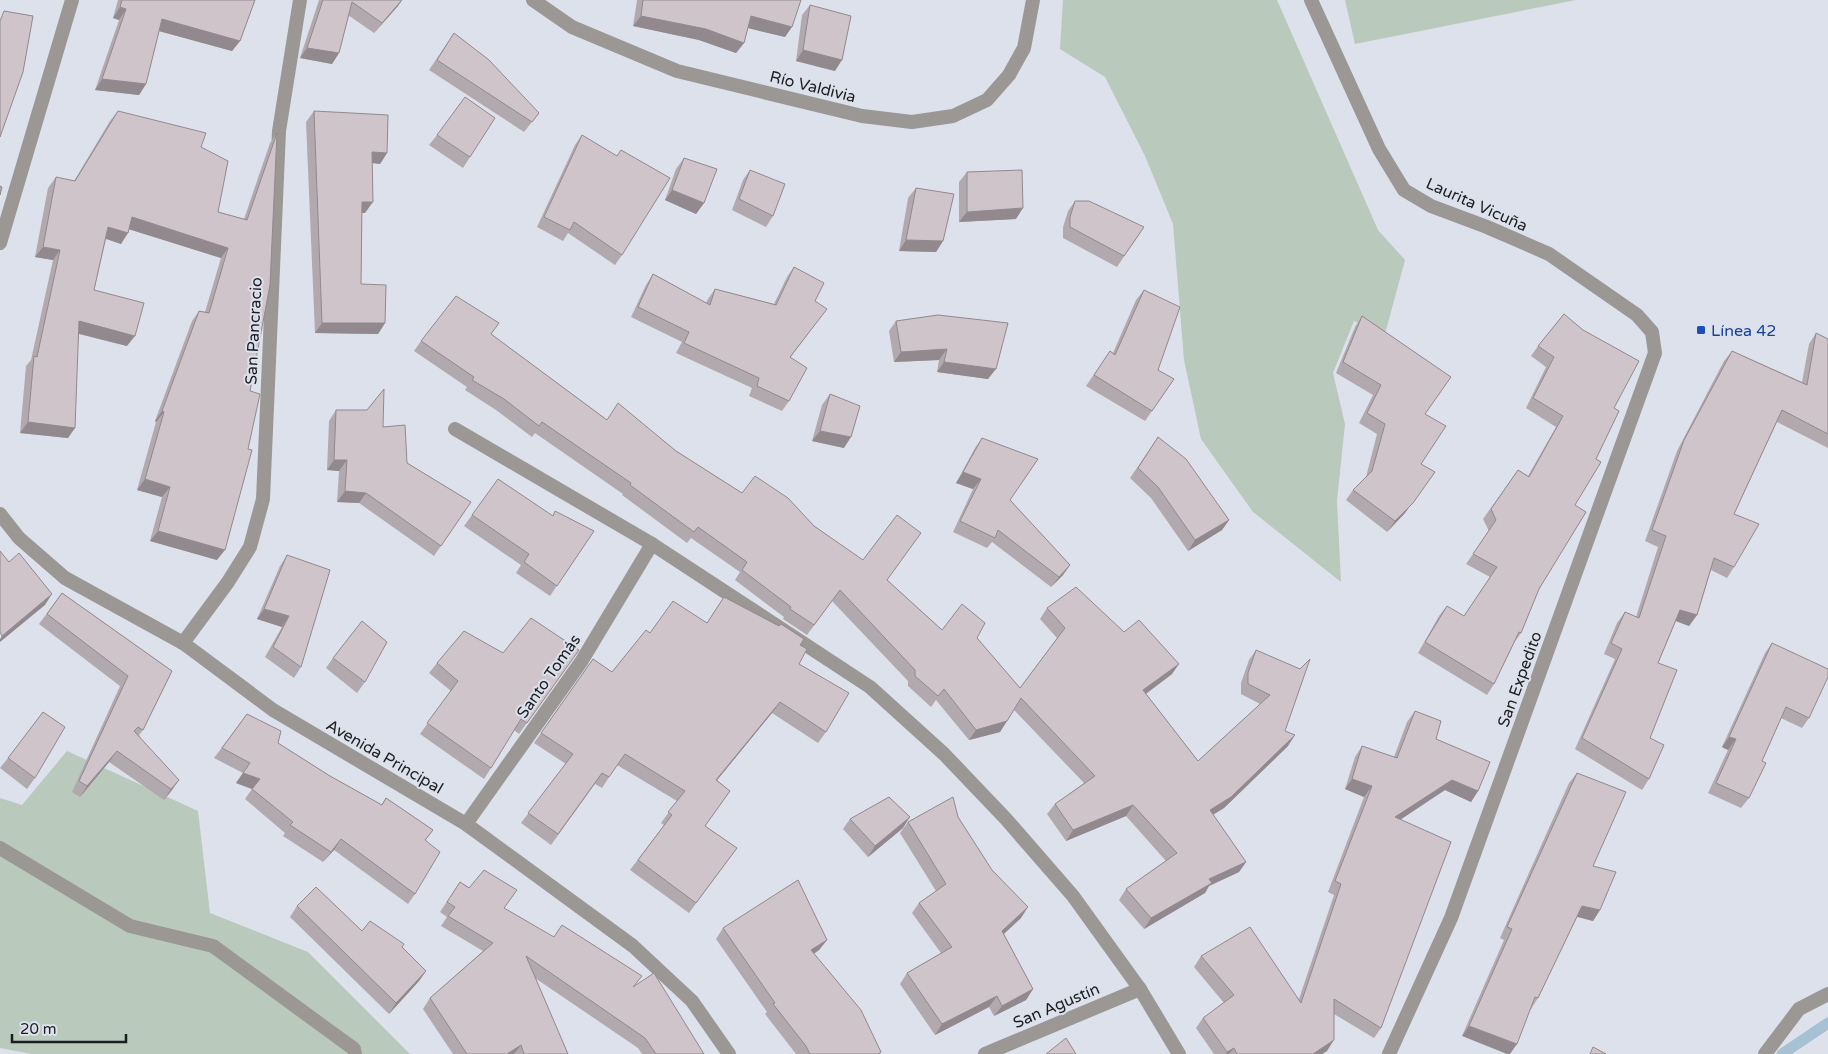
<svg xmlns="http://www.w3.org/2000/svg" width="1828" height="1054" viewBox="0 0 1828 1054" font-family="'Varela Round',sans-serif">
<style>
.green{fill:#b9c9bc}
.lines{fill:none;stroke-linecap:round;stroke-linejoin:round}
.stream{stroke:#a6c1d4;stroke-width:11}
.service{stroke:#9b9794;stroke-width:14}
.minor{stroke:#9b9794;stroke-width:14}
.tertiary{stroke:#9b9794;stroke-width:14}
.wall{fill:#b2a9ae}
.shaded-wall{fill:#91898d}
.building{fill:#cfc4ca;stroke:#91898d}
.transit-dot{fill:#1a4fb4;stroke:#dde1eb;stroke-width:2}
.labels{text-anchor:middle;stroke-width:4;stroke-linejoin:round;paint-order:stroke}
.street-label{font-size:16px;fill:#1b1d21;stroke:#dde1eb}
.transit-label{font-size:16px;fill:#164399;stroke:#dde1eb;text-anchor:start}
</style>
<rect width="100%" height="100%" fill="#dde1eb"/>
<g class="green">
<path d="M 1063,0 L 1277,0 L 1378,230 L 1405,260 L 1385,334 L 1354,321 L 1333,373 L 1345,424 L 1337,501 L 1341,582 L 1253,512 L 1201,439 L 1184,360 L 1173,224 L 1145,156 L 1105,77 L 1060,49 Z"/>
<path d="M 1345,0 L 1576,0 L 1355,44 Z"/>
<path d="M 67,751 L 198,811 L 210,913 L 308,952 L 410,1054 L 32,1054 L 0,1048 L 0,798 L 22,805 Z"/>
</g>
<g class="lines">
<path class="stream" d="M 1782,1054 L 1828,1023"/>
<path class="service" d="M 0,848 L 130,926 L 213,946 L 354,1049 L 355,1054"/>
<g class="minor">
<path d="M 533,0 L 572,27 L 677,71 L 862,116 L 912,122 L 953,116 L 987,100 L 1009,75 L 1024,48 L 1033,0"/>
<path d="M 1311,0 L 1379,149 L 1404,190 L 1431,206 L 1487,227 L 1549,254 L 1637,315 L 1652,332 L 1655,353 L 1451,918 L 1389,1054"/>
<path d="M 455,429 L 652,544 L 870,687 L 944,754 L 1006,819 L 1073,896 L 1140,989 L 1179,1054"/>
<path d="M 183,643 L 228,582 L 250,547 L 263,499 L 279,131 L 300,0"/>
<path d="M 466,824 L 581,662 L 652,544"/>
<path d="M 985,1054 L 1140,989"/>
<path d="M 1765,1054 L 1799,1009 L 1828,994"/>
</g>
<g class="tertiary">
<path d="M 0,243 L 72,0"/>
<path d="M 0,514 L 19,538 L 65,578 L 183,643 L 273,710 L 466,824 L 633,946 L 692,1001 L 729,1054"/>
</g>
</g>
<g class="wall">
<path d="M 118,0 L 255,0 L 240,41 L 232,51 L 159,31 L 146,84 L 139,95 L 95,90 L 119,20 L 113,18 Z"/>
<path d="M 319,0 L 402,0 L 398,6 L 374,33 L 348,15 L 339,53 L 332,64 L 300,58 Z"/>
<path d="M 637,0 L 801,0 L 785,37 L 748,28 L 744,43 L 736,53 L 699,40 L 633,26 Z"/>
<path d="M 810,5 L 835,71 L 796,61 L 802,15 Z"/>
<path d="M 454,33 L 539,113 L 524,132 L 429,70 Z"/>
<path d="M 118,111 L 201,147 L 218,212 L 244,219 L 270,143 L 277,133 L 217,560 L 150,541 L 162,497 L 137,490 L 156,422 L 155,421 L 192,321 L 199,311 L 205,312 L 221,258 L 129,229 L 121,244 L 106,239 L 94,290 L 127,346 L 79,334 L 68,438 L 20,433 L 26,366 L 31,360 L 53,260 L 35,257 L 48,188 L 56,177 L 74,181 L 110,121 Z"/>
<path d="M 314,111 L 387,153 L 380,164 L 372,163 L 365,213 L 362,213 L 361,284 L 385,323 L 378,334 L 315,333 L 306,122 Z"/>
<path d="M 437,135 L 470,157 L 463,168 L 429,145 Z"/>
<path d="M 582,135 L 622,255 L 615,265 L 568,233 L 563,241 L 537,227 L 575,145 Z"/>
<path d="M 684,158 L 704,203 L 696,214 L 665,200 L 676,169 Z"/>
<path d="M 750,170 L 773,216 L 766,227 L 732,210 L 743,180 Z"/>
<path d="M 967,172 L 1016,219 L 959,222 L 959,182 Z"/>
<path d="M 916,188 L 943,241 L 936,252 L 899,251 L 908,198 Z"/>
<path d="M 1075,201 L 1144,227 L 1117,267 L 1063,238 L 1063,227 L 1068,211 Z"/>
<path d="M 794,267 L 815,301 L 819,319 L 790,358 L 789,401 L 782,411 L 749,396 L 752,388 L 676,353 L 682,342 L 631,317 L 646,285 L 653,274 L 706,303 L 708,299 L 715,289 L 774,304 L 787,277 Z"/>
<path d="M 1144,290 L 1158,370 L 1174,379 L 1145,421 L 1086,386 L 1110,351 L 1113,353 L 1136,300 Z"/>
<path d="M 1564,314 L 1614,408 L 1575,505 L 1539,589 L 1521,633 L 1514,643 L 1494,684 L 1487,695 L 1418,653 L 1439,616 L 1447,606 L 1464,616 L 1490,577 L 1466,564 L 1489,531 L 1483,519 L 1518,470 L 1528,476 L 1556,427 L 1526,408 L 1546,367 L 1531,356 L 1538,346 Z"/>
<path d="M 1362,316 L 1425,414 L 1421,464 L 1405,513 L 1387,532 L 1346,500 L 1353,490 L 1366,477 L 1377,434 L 1359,423 L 1373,395 L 1336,373 L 1355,327 Z"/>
<path d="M 896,321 L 1008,323 L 988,379 L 937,372 L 939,360 L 894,362 L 889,331 Z"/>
<path d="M 1816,333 L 1828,339 L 1828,448 L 1777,422 L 1734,514 L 1734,567 L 1727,578 L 1711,570 L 1697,615 L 1689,626 L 1676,621 L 1658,663 L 1650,738 L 1649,779 L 1642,790 L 1575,749 L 1615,659 L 1604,654 L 1617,623 L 1625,612 L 1636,617 L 1658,547 L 1645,541 L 1677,451 L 1724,361 L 1732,351 L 1802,382 L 1809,344 Z"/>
<path d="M 491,334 L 607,420 L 676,451 L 742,493 L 814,526 L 887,580 L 942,630 L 977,638 L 1020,688 L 1057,638 L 1040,619 L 1047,608 L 1124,632 L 1172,674 L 1146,694 L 1198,761 L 1260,704 L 1241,694 L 1241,683 L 1249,660 L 1256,650 L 1285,731 L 1288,746 L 1224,808 L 1213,815 L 1246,862 L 1239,872 L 1209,886 L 1205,893 L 1144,929 L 1119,900 L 1126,889 L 1166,861 L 1126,816 L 1066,841 L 1047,814 L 1055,804 L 1084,783 L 1014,710 L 1000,732 L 969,740 L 936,700 L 931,707 L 908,686 L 908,681 L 832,601 L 807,635 L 783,619 L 784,617 L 735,580 L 740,572 L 691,538 L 687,543 L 622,495 L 623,494 L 535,433 L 532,437 L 496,410 L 465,390 L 467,387 L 414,351 L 421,341 Z"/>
<path d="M 830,394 L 844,448 L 812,441 L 822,405 Z"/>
<path d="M 336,410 L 383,427 L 407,463 L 471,502 L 434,556 L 359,503 L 337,502 L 339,471 L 327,470 L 329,421 Z"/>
<path d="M 1158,437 L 1229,520 L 1222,530 L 1188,551 L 1151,498 L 1130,478 Z"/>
<path d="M 982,438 L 1010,500 L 1070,565 L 1063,575 L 1051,587 L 992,542 L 987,548 L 953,532 L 973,489 L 956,483 L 975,448 Z"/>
<path d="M 472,515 L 553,515 L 594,531 L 550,596 L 516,573 L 521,565 L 464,526 Z"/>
<path d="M 287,555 L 301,667 L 294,678 L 265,657 L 282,627 L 257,619 L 280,566 Z"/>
<path d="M 62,593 L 172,671 L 143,730 L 139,735 L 172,790 L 164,800 L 109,762 L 80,797 L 72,792 L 120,686 L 39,624 Z"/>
<path d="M 724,597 L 800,645 L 799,664 L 826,732 L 818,743 L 772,713 L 717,780 L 730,791 L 705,826 L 737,848 L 689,913 L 630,870 L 664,825 L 661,823 L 677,801 L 617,765 L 602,788 L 595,784 L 551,845 L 521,823 L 566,764 L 534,743 L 593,659 L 612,672 L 650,633 L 707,623 Z"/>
<path d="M 1772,643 L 1809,718 L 1802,728 L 1781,718 L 1762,761 L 1749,798 L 1741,808 L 1708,793 L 1728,750 L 1722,747 L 1765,653 Z"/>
<path d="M 579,650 L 519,734 L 514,730 L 491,768 L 484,779 L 420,734 L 451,691 L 429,673 L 437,663 L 503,653 Z"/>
<path d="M 333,658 L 365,682 L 357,693 L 326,668 Z"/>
<path d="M 1415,711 L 1436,739 L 1478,791 L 1471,802 L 1445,790 L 1400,819 L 1381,1028 L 1374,1038 L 1334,1014 L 1327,1051 L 1322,1054 L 1214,1054 L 1196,1028 L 1203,1018 L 1224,1003 L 1194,967 L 1201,956 L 1299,999 L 1334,895 L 1328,892 L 1364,797 L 1345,789 L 1355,757 L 1362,746 L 1394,757 L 1407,722 Z"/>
<path d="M 247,714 L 278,743 L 330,776 L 381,805 L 386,798 L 433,830 L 425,841 L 415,894 L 408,904 L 334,850 L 323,862 L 283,836 L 285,833 L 245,799 L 252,789 L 236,783 L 243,773 L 214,758 Z"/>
<path d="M 8,758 L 35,778 L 27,789 L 0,768 Z"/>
<path d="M 1577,773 L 1600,910 L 1593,921 L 1577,917 L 1538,998 L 1531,1009 L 1462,1036 L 1504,940 L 1500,938 L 1569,783 Z"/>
<path d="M 958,817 L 1021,918 L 1004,934 L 1033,989 L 1026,1000 L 994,1016 L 989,1007 L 935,1035 L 900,984 L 907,973 L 941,953 L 912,913 L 919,903 L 936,891 L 900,833 L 908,822 Z"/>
<path d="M 850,819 L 903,828 L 868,857 L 843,829 Z"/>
<path d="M 460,882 L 504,908 L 634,987 L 704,1054 L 642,1054 L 638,1048 L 535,978 L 568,1054 L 453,1054 L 423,1009 L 430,998 L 483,951 L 441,926 L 447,917 L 440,912 Z"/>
<path d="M 297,906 L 362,931 L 402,947 L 426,971 L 419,981 L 389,1014 L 290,917 Z"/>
<path d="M 723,928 L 827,940 L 819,950 L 814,954 L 881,1052 L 880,1054 L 796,1054 L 765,1014 L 767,1012 L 716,939 Z"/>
</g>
<g class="shaded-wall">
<path d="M 402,0 L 398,6 L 374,33 L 382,23 Z"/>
<path d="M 120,7 L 126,9 L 119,20 L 113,18 Z"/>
<path d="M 641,16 L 706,29 L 744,43 L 736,53 L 699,40 L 633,26 Z"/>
<path d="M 751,16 L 792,27 L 785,37 L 744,27 Z"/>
<path d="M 162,19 L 240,41 L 232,51 L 155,30 Z"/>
<path d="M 307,48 L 339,53 L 332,64 L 300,58 Z"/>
<path d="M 803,50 L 842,60 L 835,71 L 796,61 Z"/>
<path d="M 102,79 L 146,84 L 139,95 L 95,90 Z"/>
<path d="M 372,152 L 387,153 L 380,164 L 365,162 Z"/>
<path d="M 672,190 L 704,203 L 696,214 L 665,200 Z"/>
<path d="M 362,202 L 373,202 L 365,213 L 355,213 Z"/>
<path d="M 1023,208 L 1016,219 L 959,222 L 967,212 Z"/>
<path d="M 132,217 L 228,248 L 221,258 L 125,228 Z"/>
<path d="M 108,227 L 128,233 L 121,244 L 101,237 Z"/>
<path d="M 906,240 L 943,241 L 936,252 L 899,251 Z"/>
<path d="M 43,247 L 60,250 L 53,260 L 35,257 Z"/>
<path d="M 79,321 L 135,336 L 127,346 L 72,332 Z"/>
<path d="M 322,323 L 385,323 L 378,334 L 315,333 Z"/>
<path d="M 947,349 L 939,360 L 894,362 L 901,352 Z"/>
<path d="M 944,362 L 996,369 L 988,379 L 937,372 Z"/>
<path d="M 162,411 L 164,412 L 156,422 L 155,421 Z"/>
<path d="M 28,422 L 75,428 L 68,438 L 20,433 Z"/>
<path d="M 820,431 L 851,437 L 844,448 L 812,441 Z"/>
<path d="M 334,460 L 347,460 L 339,471 L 327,470 Z"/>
<path d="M 963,472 L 981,479 L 973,489 L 956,483 Z"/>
<path d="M 1435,472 L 1405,513 L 1387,532 L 1395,521 Z"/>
<path d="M 145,479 L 170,487 L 162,497 L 137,490 Z"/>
<path d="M 345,491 L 366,493 L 359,503 L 337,502 Z"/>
<path d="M 1229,520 L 1222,530 L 1188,551 L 1195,540 Z"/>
<path d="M 158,531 L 225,550 L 217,560 L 150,541 Z"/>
<path d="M 1070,565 L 1063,575 L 1051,587 L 1059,577 Z"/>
<path d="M 52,594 L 45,605 L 0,642 L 0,639 L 2,636 Z"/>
<path d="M 264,609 L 289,616 L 282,627 L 257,619 Z"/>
<path d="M 1680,610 L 1697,615 L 1689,626 L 1673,620 Z"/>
<path d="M 1179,664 L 1172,674 L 1136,701 L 1143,690 Z"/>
<path d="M 780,702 L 772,713 L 709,790 L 716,780 Z"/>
<path d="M 1007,721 L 1000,732 L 969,740 L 976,730 Z"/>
<path d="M 1295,735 L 1288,746 L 1224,808 L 1202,821 L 1210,810 Z"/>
<path d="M 1729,737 L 1736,739 L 1728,750 L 1722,747 Z"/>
<path d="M 117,751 L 109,762 L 80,797 L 87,786 Z"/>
<path d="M 243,773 L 260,779 L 252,789 L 236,783 Z"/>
<path d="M 1352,779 L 1372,786 L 1364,797 L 1345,789 Z"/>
<path d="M 179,780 L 172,790 L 164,800 L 171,789 Z"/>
<path d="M 1452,780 L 1478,791 L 1471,802 L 1445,790 L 1388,828 L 1395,817 Z"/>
<path d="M 1133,805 L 1126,816 L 1066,841 L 1073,830 Z"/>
<path d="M 910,817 L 903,828 L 868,857 L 875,846 Z"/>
<path d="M 341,839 L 334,850 L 323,862 L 331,852 Z"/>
<path d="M 1246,862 L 1239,872 L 1209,886 L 1205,893 L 1144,929 L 1151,918 L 1209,879 Z"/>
<path d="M 1582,906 L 1600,910 L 1593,921 L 1575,916 Z"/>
<path d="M 1028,907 L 1021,918 L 995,942 L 1002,931 Z"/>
<path d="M 827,940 L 819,950 L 803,961 L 811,950 Z"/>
<path d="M 426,971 L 419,981 L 389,1014 L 396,1003 Z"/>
<path d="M 1033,989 L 1026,1000 L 994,1016 L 1002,1006 Z"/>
<path d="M 997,996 L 989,1007 L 935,1035 L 942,1024 Z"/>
<path d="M 1469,1026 L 1517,1044 L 1510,1054 L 1507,1054 L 1462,1036 Z"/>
<path d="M 1334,1040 L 1327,1051 L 1322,1054 L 1313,1054 Z"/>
<path d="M 521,1045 L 514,1054 L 507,1054 Z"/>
<path d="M 1234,1048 L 1229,1054 L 1226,1054 L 1227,1052 Z"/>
</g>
<g class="building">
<path d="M 122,0 L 255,0 L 240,41 L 162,19 L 146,84 L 102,79 L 126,9 L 120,7 Z"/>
<path d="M 323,0 L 402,0 L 382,23 L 352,2 L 339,53 L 307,48 Z"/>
<path d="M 643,0 L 801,0 L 792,27 L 751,16 L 744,43 L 706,29 L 641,16 Z"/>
<path d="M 810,5 L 851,16 L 842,60 L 803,50 Z"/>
<path d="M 4,11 L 33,16 L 23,72 L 0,137 L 0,21 Z"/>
<path d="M 454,33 L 489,60 L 539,113 L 532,122 L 437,60 Z"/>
<path d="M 465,97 L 495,118 L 470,157 L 437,135 Z"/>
<path d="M 118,111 L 206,133 L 201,147 L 228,161 L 218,212 L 247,220 L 277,133 L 270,285 L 250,391 L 260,394 L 248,449 L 252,450 L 225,550 L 158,531 L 170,487 L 145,479 L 164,412 L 162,411 L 199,311 L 209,313 L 228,248 L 132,217 L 128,233 L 108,227 L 94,290 L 144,303 L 135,336 L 79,321 L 75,428 L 28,422 L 34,356 L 37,357 L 60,250 L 43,247 L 56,177 L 75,181 Z"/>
<path d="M 314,111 L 388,115 L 387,153 L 372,152 L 373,202 L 362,202 L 361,284 L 386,285 L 385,323 L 322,323 Z"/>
<path d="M 582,135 L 617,156 L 621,150 L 670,178 L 622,255 L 574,222 L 570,230 L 544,217 Z"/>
<path d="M 684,158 L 717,169 L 704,203 L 672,190 Z"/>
<path d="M 750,170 L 785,184 L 773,216 L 739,199 Z"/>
<path d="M 1022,170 L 1023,208 L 967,212 L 967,172 Z"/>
<path d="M 0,186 L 2,187 L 0,195 Z"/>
<path d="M 916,188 L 954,194 L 943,241 L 906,240 Z"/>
<path d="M 1075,201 L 1089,201 L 1144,227 L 1124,256 L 1070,227 L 1070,217 Z"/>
<path d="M 794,267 L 824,283 L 815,301 L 827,309 L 790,357 L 807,368 L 789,401 L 757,386 L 759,378 L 684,343 L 689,332 L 638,307 L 653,274 L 710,305 L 715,289 L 776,305 Z"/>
<path d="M 1144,290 L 1180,307 L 1158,370 L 1174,379 L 1152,411 L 1094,375 L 1110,351 L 1115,355 Z"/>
<path d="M 456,296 L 499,323 L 491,334 L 607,420 L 618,403 L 676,451 L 742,493 L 755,476 L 788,498 L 814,526 L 863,560 L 897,515 L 921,533 L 887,580 L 942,630 L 962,604 L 985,623 L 977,638 L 1020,688 L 1065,628 L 1047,608 L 1076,587 L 1124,632 L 1139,620 L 1179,664 L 1143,690 L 1198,761 L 1270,695 L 1248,684 L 1248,673 L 1256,650 L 1300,669 L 1310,659 L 1285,731 L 1295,735 L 1231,797 L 1210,810 L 1246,862 L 1209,879 L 1212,883 L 1151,918 L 1126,889 L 1177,853 L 1133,805 L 1073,830 L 1055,804 L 1095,776 L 1021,698 L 1007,721 L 976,730 L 944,689 L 938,696 L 915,676 L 915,670 L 840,590 L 814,625 L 790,609 L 791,607 L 742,570 L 747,562 L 698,527 L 694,532 L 630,485 L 631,483 L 542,422 L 539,426 L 504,399 L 472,380 L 474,377 L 421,341 Z"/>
<path d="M 1564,314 L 1583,330 L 1639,361 L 1614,408 L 1619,411 L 1596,459 L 1601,462 L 1575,505 L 1586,512 L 1539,589 L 1521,633 L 1519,632 L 1494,684 L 1425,642 L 1447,606 L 1464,616 L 1497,567 L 1473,554 L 1496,520 L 1491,509 L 1518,470 L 1529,477 L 1563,416 L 1533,398 L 1554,357 L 1538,346 Z"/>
<path d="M 938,315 L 1008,323 L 996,369 L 944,362 L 947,349 L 901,352 L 896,321 Z"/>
<path d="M 1362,316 L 1451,377 L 1425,414 L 1446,426 L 1421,464 L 1435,472 L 1413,503 L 1395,521 L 1353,490 L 1372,471 L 1385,424 L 1367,413 L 1381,385 L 1343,362 Z"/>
<path d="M 1816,333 L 1828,339 L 1828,434 L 1782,410 L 1734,514 L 1759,524 L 1734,567 L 1714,558 L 1697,615 L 1680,610 L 1658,663 L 1677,670 L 1650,738 L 1664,745 L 1649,779 L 1582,738 L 1622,649 L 1611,643 L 1625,612 L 1639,618 L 1666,536 L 1652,530 L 1684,440 L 1732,351 L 1807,385 Z"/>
<path d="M 384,389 L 383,427 L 405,425 L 407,463 L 471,502 L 441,546 L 366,493 L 345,491 L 347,460 L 334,460 L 336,410 L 367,410 Z"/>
<path d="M 830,394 L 860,406 L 851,437 L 820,431 Z"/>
<path d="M 1158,437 L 1186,459 L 1229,520 L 1195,540 L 1158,487 L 1138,468 Z"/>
<path d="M 982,438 L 1038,459 L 1010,500 L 1070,565 L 1059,577 L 998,530 L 995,538 L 960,521 L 981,479 L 963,472 Z"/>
<path d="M 498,479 L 553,516 L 555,511 L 594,531 L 557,586 L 524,562 L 529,554 L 472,515 Z"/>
<path d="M 0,551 L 9,562 L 19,553 L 52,594 L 2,636 L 0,632 Z"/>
<path d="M 287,555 L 330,570 L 301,667 L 273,647 L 289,616 L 264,609 Z"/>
<path d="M 62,593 L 172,671 L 143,730 L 138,727 L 134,731 L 179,780 L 171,789 L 117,751 L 87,786 L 79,781 L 128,676 L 47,614 Z"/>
<path d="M 724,597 L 779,626 L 781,624 L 804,639 L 800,645 L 807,649 L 799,664 L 849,693 L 826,732 L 780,702 L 716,780 L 730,791 L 705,826 L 737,848 L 696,903 L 638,860 L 672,815 L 668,812 L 685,791 L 625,754 L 609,777 L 602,773 L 558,834 L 528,813 L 573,754 L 541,733 L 593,659 L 612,672 L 646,630 L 650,633 L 673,601 L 707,623 Z"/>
<path d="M 531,618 L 579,650 L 527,723 L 521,719 L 491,768 L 427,723 L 458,681 L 437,663 L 464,631 L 503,653 Z"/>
<path d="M 362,621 L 387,642 L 365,682 L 333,658 Z"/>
<path d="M 1772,643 L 1828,669 L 1828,677 L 1809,718 L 1786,707 L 1762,761 L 1766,763 L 1749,798 L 1716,783 L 1736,739 L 1729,737 Z"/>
<path d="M 1415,711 L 1441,721 L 1436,739 L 1490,762 L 1478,791 L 1452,780 L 1395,817 L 1451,842 L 1381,1028 L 1334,999 L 1334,1040 L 1313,1054 L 1237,1054 L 1234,1048 L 1227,1052 L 1203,1018 L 1234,995 L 1201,956 L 1250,927 L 1301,1003 L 1341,884 L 1335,881 L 1372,786 L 1352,779 L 1362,746 L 1397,758 Z"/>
<path d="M 43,712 L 65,727 L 35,778 L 8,758 Z"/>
<path d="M 247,714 L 281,731 L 278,743 L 330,776 L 382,805 L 386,798 L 433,830 L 425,840 L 440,852 L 415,894 L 341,839 L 331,852 L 290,825 L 293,822 L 252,789 L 260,779 L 243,773 L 250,763 L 222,748 Z"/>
<path d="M 1577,773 L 1626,792 L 1593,866 L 1616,872 L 1600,910 L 1582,906 L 1538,998 L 1535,997 L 1517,1044 L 1469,1026 L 1512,929 L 1507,927 Z"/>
<path d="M 889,797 L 910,817 L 875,846 L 850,819 Z"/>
<path d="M 953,797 L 958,817 L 992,870 L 1028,907 L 1002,931 L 1033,989 L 1002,1006 L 997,996 L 942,1024 L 907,973 L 952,947 L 919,903 L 946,884 L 908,822 Z"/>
<path d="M 484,870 L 517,890 L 504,908 L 554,937 L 562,925 L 642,976 L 633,987 L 654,973 L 704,1054 L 656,1054 L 645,1038 L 526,956 L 568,1054 L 524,1054 L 521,1045 L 507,1054 L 467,1054 L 430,998 L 493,943 L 448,916 L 455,907 L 447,902 L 460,882 L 469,888 Z"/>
<path d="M 798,880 L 827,940 L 811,950 L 861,1010 L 881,1052 L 878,1054 L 810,1054 L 806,1046 L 773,1004 L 775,1003 L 723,928 Z"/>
<path d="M 316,887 L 362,931 L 370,921 L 404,944 L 402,947 L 426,971 L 396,1003 L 297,906 Z"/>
<path d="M 1066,1038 L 1076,1054 L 1046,1054 Z"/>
<path d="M 1593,1047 L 1606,1054 L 1590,1054 Z"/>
</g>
<rect class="transit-dot" x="1696" y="325" width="10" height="10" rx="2.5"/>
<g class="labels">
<g class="street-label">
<text transform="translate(813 86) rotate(14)" y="6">Río Valdivia</text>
<text transform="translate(1477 204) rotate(24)" y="6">Laurita Vicuña</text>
<text transform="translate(253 331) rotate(-87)" y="6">San Pancracio</text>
<text transform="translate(548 676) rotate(-55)" y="6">Santo Tomás</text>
<text transform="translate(1519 679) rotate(-70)" y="6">San Expedito</text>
<text transform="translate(385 756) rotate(30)" y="6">Avenida Principal</text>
<text transform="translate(1056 1005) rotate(-23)" y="6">San Agustín</text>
</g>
<g class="transit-label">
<text x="1711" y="336">Línea 42</text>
</g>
</g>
<path d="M12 1034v8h114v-8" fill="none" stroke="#1b1d21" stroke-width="2.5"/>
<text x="20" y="1034" font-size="15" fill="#1b1d21" stroke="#dde1eb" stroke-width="4" paint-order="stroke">20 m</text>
</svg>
